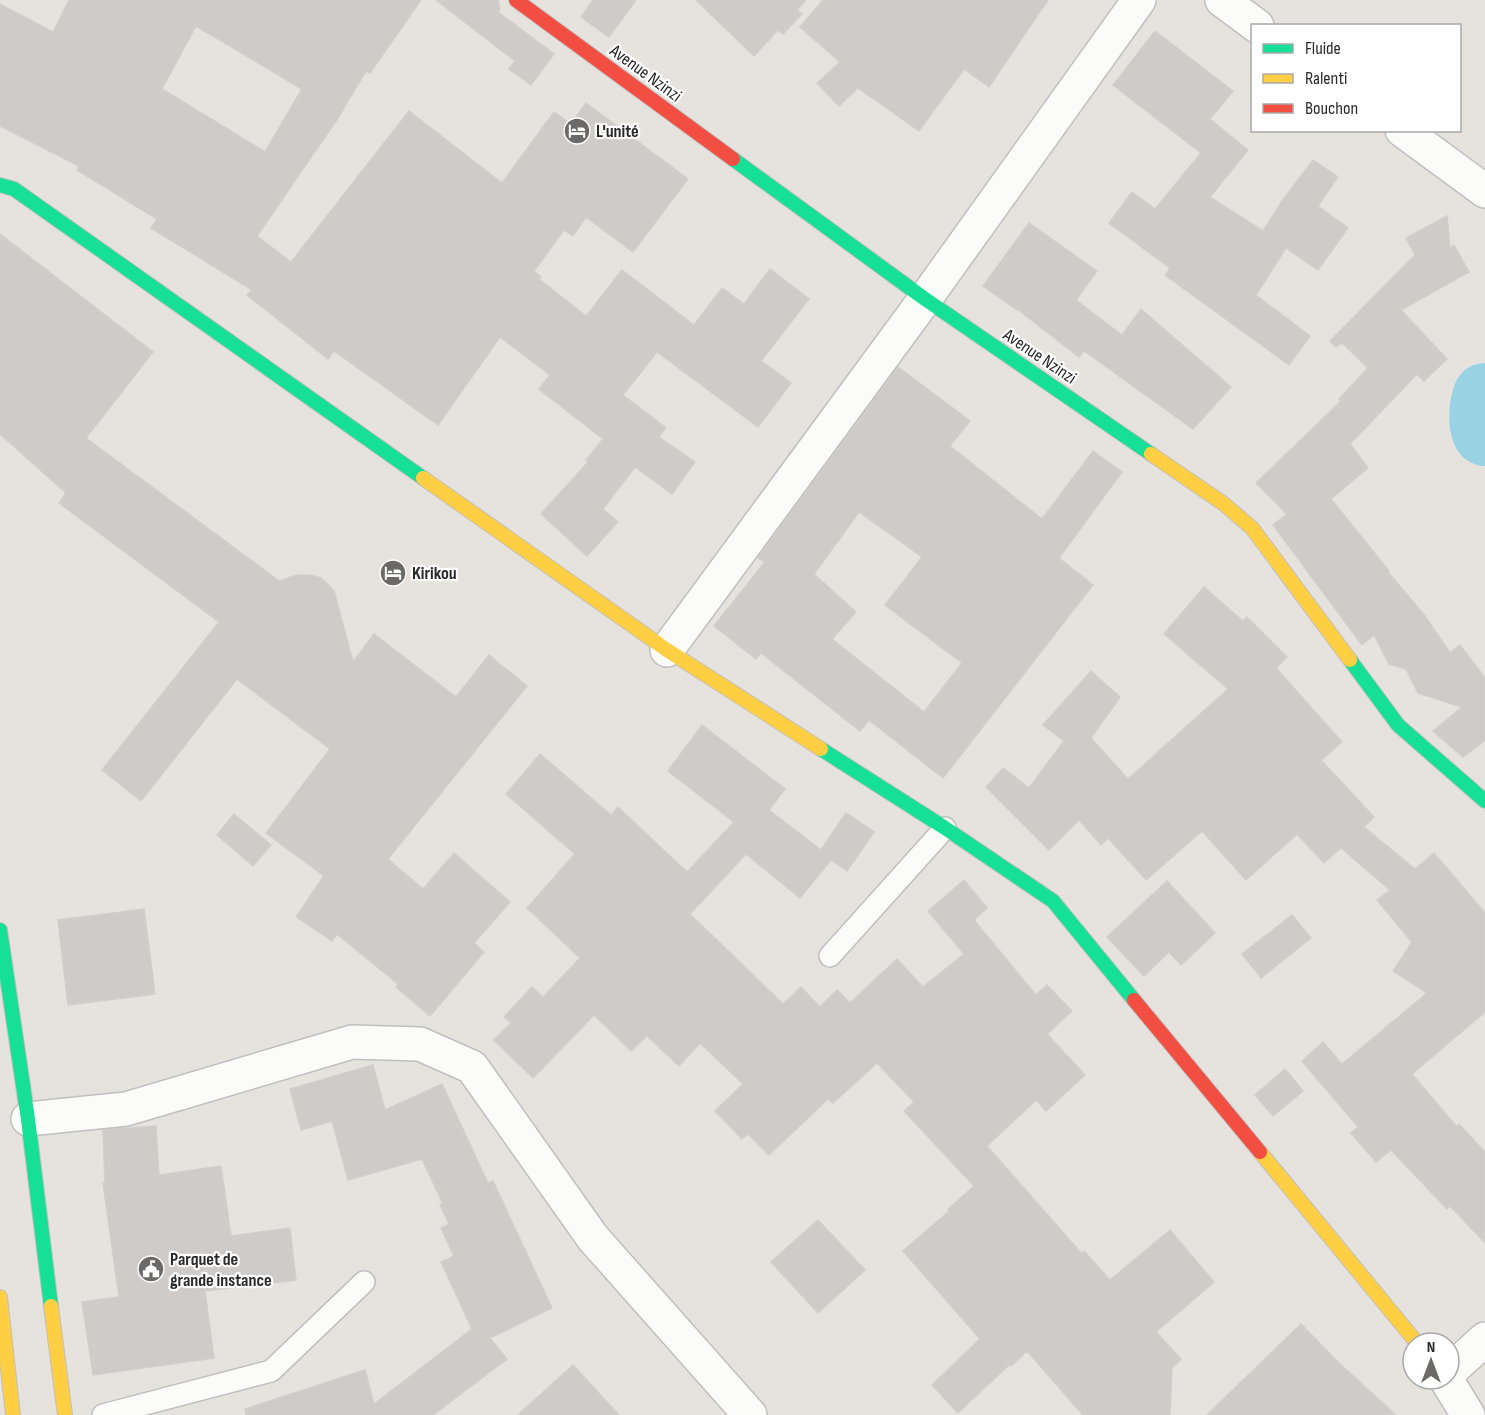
<svg xmlns="http://www.w3.org/2000/svg" width="1485" height="1415" viewBox="0 0 1485 1415" font-family="'Sofia Sans Condensed',sans-serif">
<style>
.lines{fill:none;stroke-linecap:round;stroke-linejoin:round}
.river{stroke:#98d2e3;stroke-width:64}
.building{fill:#cecbc8;stroke:#d1cfca;stroke-width:1.5;fill-rule:evenodd}
.lane-casing{stroke:#c0bfc0;stroke-width:24}
.street-casing{stroke:#c0bfc0;stroke-width:36}
.fast-casing{stroke:#c0bfc0;stroke-width:16}
.slow-casing{stroke:#c0bfc0;stroke-width:16}
.jam-casing{stroke:#c0bfc0;stroke-width:16}
.lane{stroke:#fbfbfa;stroke-width:21}
.street{stroke:#fbfbfa;stroke-width:33}
.fast{stroke:#16e098;stroke-width:14}
.slow{stroke:#ffcf43;stroke-width:14}
.jam{stroke:#f24e42;stroke-width:14}
.labels{text-anchor:middle;stroke-width:4.5;stroke-linejoin:round;paint-order:stroke}
.street-label{font-size:18px;fill:#292929;stroke:#fff}
.poi-label{font-size:18px;font-weight:bold;fill:#292929;stroke:#fff;text-anchor:start}
</style>
<rect width="100%" height="100%" fill="#e6e3de"/>
<g class="lines">
<path class="river" d="M 1485,395 C 1481,405 1479,425 1485,434"/>
</g>
<g class="building">
<path d="M 69,0 L 421,0 L 370,73 L 366,71 L 336,121 L 257,236 L 291,262 L 409,111 L 502,183 L 554,112 L 571,124 L 586,103 L 688,179 L 633,252 L 586,217 L 573,236 L 564,230 L 534,271 L 541,277 L 539,279 L 586,316 L 622,270 L 694,325 L 722,288 L 744,304 L 770,269 L 809,299 L 761,361 L 791,383 L 758,427 L 657,352 L 623,395 L 666,428 L 659,437 L 695,462 L 672,494 L 635,467 L 603,509 L 618,522 L 587,556 L 541,514 L 588,462 L 586,460 L 603,439 L 539,389 L 550,375 L 500,337 L 438,425 L 334,351 L 328,359 L 247,295 L 252,290 L 151,228 L 157,219 L 77,170 L 79,166 L 0,126 L 0,4 L 53,32 ZM 196,26 L 302,89 L 265,152 L 162,89 Z"/>
<path d="M 436,0 L 498,0 L 500,9 L 498,12 L 554,54 L 531,85 L 509,69 L 515,61 Z"/>
<path d="M 593,0 L 636,0 L 609,37 L 581,17 Z"/>
<path d="M 696,0 L 806,0 L 797,10 L 802,14 L 783,34 L 778,30 L 754,56 Z"/>
<path d="M 823,0 L 1048,0 L 989,87 L 964,69 L 919,131 L 858,88 L 839,106 L 817,83 L 840,62 L 800,27 Z"/>
<path d="M 1155,31 L 1233,91 L 1210,119 L 1248,150 L 1210,197 L 1263,231 L 1282,201 L 1313,160 L 1338,177 L 1318,206 L 1348,228 L 1318,270 L 1286,248 L 1256,295 L 1310,336 L 1289,365 L 1165,275 L 1170,268 L 1109,223 L 1132,192 L 1155,209 L 1201,153 L 1113,85 Z"/>
<path d="M 1447,216 L 1450,248 L 1454,245 L 1469,272 L 1401,310 L 1447,359 L 1424,381 L 1417,374 L 1350,444 L 1368,468 L 1331,499 L 1389,571 L 1388,572 L 1425,616 L 1450,653 L 1460,645 L 1485,678 L 1485,740 L 1463,757 L 1433,731 L 1462,707 L 1418,693 L 1406,669 L 1389,664 L 1374,635 L 1362,645 L 1273,525 L 1287,514 L 1256,483 L 1341,401 L 1339,399 L 1368,368 L 1342,343 L 1335,347 L 1330,341 L 1415,255 L 1406,238 Z"/>
<path d="M 1029,223 L 1097,271 L 1076,300 L 1122,335 L 1141,309 L 1231,387 L 1193,429 L 1084,351 L 1079,357 L 1017,309 L 1017,310 L 983,286 Z"/>
<path d="M 0,234 L 153,352 L 86,438 L 279,581 L 297,575 L 309,575 L 321,578 L 334,591 L 353,662 L 374,634 L 456,697 L 489,655 L 527,686 L 388,859 L 423,889 L 454,853 L 510,902 L 474,943 L 484,952 L 430,1016 L 396,987 L 398,984 L 337,934 L 332,941 L 296,917 L 324,876 L 266,833 L 330,749 L 237,679 L 141,801 L 102,770 L 219,622 L 59,503 L 66,493 L 0,434 Z"/>
<path d="M 898,367 L 970,421 L 950,446 L 1042,519 L 1093,451 L 1122,472 L 1059,558 L 1093,585 L 943,778 L 869,720 L 860,731 L 761,653 L 756,659 L 714,626 L 765,562 L 758,558 ZM 859,512 L 922,557 L 885,605 L 962,663 L 924,712 L 832,639 L 856,612 L 814,574 Z"/>
<path d="M 1204,587 L 1243,621 L 1247,617 L 1287,657 L 1276,668 L 1342,742 L 1321,760 L 1374,817 L 1364,827 L 1415,869 L 1434,853 L 1485,913 L 1485,1012 L 1412,1074 L 1457,1127 L 1459,1124 L 1485,1152 L 1485,1243 L 1450,1206 L 1447,1209 L 1391,1150 L 1376,1162 L 1351,1133 L 1358,1127 L 1302,1061 L 1323,1042 L 1342,1064 L 1427,993 L 1393,971 L 1412,942 L 1377,900 L 1390,890 L 1341,848 L 1324,863 L 1297,834 L 1246,880 L 1202,831 L 1146,880 L 1108,838 L 1101,845 L 1079,820 L 1049,850 L 986,787 L 1003,768 L 1029,788 L 1064,741 L 1043,725 L 1091,671 L 1120,697 L 1091,738 L 1128,779 L 1228,689 L 1164,634 Z"/>
<path d="M 702,725 L 785,789 L 769,810 L 821,850 L 846,813 L 874,832 L 847,871 L 831,860 L 800,898 L 746,854 L 690,914 L 783,1004 L 801,987 L 820,1007 L 837,990 L 850,1003 L 897,959 L 923,987 L 964,954 L 928,911 L 964,880 L 987,908 L 974,920 L 1036,995 L 1047,985 L 1072,1011 L 1047,1034 L 1085,1075 L 1046,1111 L 1036,1100 L 987,1146 L 1082,1254 L 1084,1251 L 1110,1280 L 1170,1230 L 1214,1282 L 1156,1332 L 1181,1359 L 1172,1368 L 1170,1415 L 1083,1415 L 1027,1351 L 1011,1366 L 1009,1365 L 958,1413 L 932,1385 L 980,1339 L 903,1251 L 949,1211 L 948,1209 L 974,1186 L 904,1111 L 914,1102 L 877,1063 L 833,1103 L 828,1099 L 769,1155 L 748,1134 L 742,1139 L 715,1111 L 743,1084 L 700,1043 L 679,1066 L 647,1036 L 631,1051 L 594,1015 L 533,1078 L 494,1040 L 511,1023 L 504,1017 L 532,987 L 543,997 L 580,958 L 527,908 L 575,854 L 506,794 L 540,754 L 611,815 L 618,807 L 687,872 L 734,822 L 668,771 Z"/>
<path d="M 234,814 L 271,845 L 253,866 L 217,835 Z"/>
<path d="M 1167,881 L 1215,933 L 1181,965 L 1169,952 L 1144,976 L 1107,937 Z"/>
<path d="M 144,909 L 155,994 L 68,1005 L 58,920 Z"/>
<path d="M 1292,915 L 1311,938 L 1261,978 L 1242,954 Z"/>
<path d="M 373,1065 L 385,1110 L 442,1084 L 488,1183 L 493,1181 L 552,1308 L 490,1338 L 507,1359 L 433,1415 L 246,1415 L 245,1409 L 365,1370 L 374,1404 L 472,1329 L 441,1262 L 454,1256 L 441,1228 L 449,1224 L 440,1205 L 443,1204 L 422,1159 L 348,1180 L 332,1121 L 301,1130 L 290,1089 Z"/>
<path d="M 1285,1069 L 1303,1091 L 1273,1116 L 1255,1095 Z"/>
<path d="M 156,1126 L 159,1175 L 221,1166 L 231,1236 L 290,1228 L 296,1280 L 205,1291 L 214,1358 L 93,1375 L 82,1302 L 119,1297 L 103,1183 L 105,1183 L 103,1130 Z"/>
<path d="M 818,1220 L 865,1270 L 818,1313 L 771,1262 Z"/>
<path d="M 1301,1324 L 1339,1363 L 1396,1415 L 1207,1415 Z"/>
<path d="M 573,1365 L 619,1415 L 518,1415 Z"/>
</g>
<g class="lines">
<defs>
<g id="lane">
<path d="M 830,956 L 945,828"/>
<path d="M 103,1415 L 271,1371 L 364,1282"/>
</g>
<g id="street">
<path d="M 1222,0 L 1257,26"/>
<path d="M 1402,130 L 1485,191"/>
<path d="M 667,650 L 925,299 L 1139,0"/>
<path d="M 28,1119 L 126,1109 L 352,1042 L 420,1044 L 472,1067 L 593,1238 L 750,1415"/>
<path d="M 1449,1372 L 1485,1339"/>
<path d="M 1446,1379 L 1468,1415"/>
</g>
<g id="fast">
<path d="M 733,159 L 925,299 L 1151,454"/>
<path d="M 0,185 L 14,189 L 423,478"/>
<path d="M 1350,660 L 1398,725 L 1485,801"/>
<path d="M 821,749 L 945,828 L 1053,901 L 1134,1000"/>
<path d="M 0,930 L 28,1119 L 51,1306"/>
</g>
<g id="slow">
<path d="M 1151,454 L 1224,504 L 1252,528 L 1350,660"/>
<path d="M 423,478 L 667,650 L 821,749"/>
<path d="M 1260,1152 L 1417,1343"/>
<path d="M 0,1297 L 13,1415"/>
<path d="M 51,1306 L 65,1415"/>
</g>
<g id="jam">
<path d="M 516,0 L 733,159"/>
<path d="M 1134,1000 L 1260,1152"/>
</g>
</defs>
<use href="#lane" class="lane-casing"/>
<use href="#street" class="street-casing"/>
<use href="#fast" class="fast-casing"/>
<use href="#slow" class="slow-casing"/>
<use href="#jam" class="jam-casing"/>
<use href="#lane" class="lane"/>
<use href="#street" class="street"/>
<use href="#fast" class="fast"/>
<use href="#slow" class="slow"/>
<use href="#jam" class="jam"/>
</g>
<defs>
<symbol id="hotel-disc" viewBox="-11 -11 22 22"><circle r="9.5" fill="#6b6a68" stroke="#fff"/><path d="M-6-4.5h1.5V1H6V5H4.5V3h-9V5H-6ZM-4 0a1.8 1.8 0 1 1 3.6 0ZM.5 0V-2.5h3Q6-2.5 6 0Z" fill="#fff"/></symbol>
<symbol id="civic-disc" viewBox="-11 -11 22 22"><circle r="9.5" fill="#6b6a68" stroke="#fff"/><path d="M-.6-6.5H3V-4.5H.6V-3L4-1V1h2V6H-6V1h2V-1L-.6-3ZM-1.2 2.5V6h2.4V2.5Z" fill="#fff"/></symbol>
</defs>
<g fill-rule="evenodd">
<use href="#hotel-disc" x="562" y="116" width="30" height="30"/>
<use href="#hotel-disc" x="378" y="558" width="30" height="30"/>
<use href="#civic-disc" x="136" y="1254" width="30" height="30"/>
</g>
<g class="labels">
<g class="street-label">
<text transform="translate(646 73) rotate(36)" y="6">Avenue Nzinzi</text>
<text transform="translate(1040 356) rotate(34)" y="6">Avenue Nzinzi</text>
</g>
<g class="poi-label">
<text x="596" y="137">L'unité</text>
<text x="412" y="579">Kirikou</text>
<text x="170" y="1265">Parquet de<tspan x="170" dy="21">grande instance</tspan></text>
</g>
</g>
<rect x="1251" y="24" width="210" height="108" fill="#ffffff" stroke="#a9a9a9" stroke-width="1.5"/>
<rect x="1263" y="44" width="30" height="9" fill="#16e098" stroke="#a9a9a9" stroke-width="1.5"/>
<text x="1305" y="54" font-size="18" fill="#292929">Fluide</text>
<rect x="1263" y="74" width="30" height="9" fill="#ffcf43" stroke="#a9a9a9" stroke-width="1.5"/>
<text x="1305" y="84" font-size="18" fill="#292929">Ralenti</text>
<rect x="1263" y="104" width="30" height="9" fill="#f24e42" stroke="#a9a9a9" stroke-width="1.5"/>
<text x="1305" y="114" font-size="18" fill="#292929">Bouchon</text>
<g transform="translate(1431 1361)"><circle r="28" fill="#ffffff" stroke="#a9a9a9" stroke-width="1.5"/>
<path d="M0-4.5L10 22L0 15L-10 22Z" fill="#6b6a68"/>
<text y="-9" font-size="16" font-weight="bold" text-anchor="middle" fill="#292929">N</text>
</g>
</svg>
